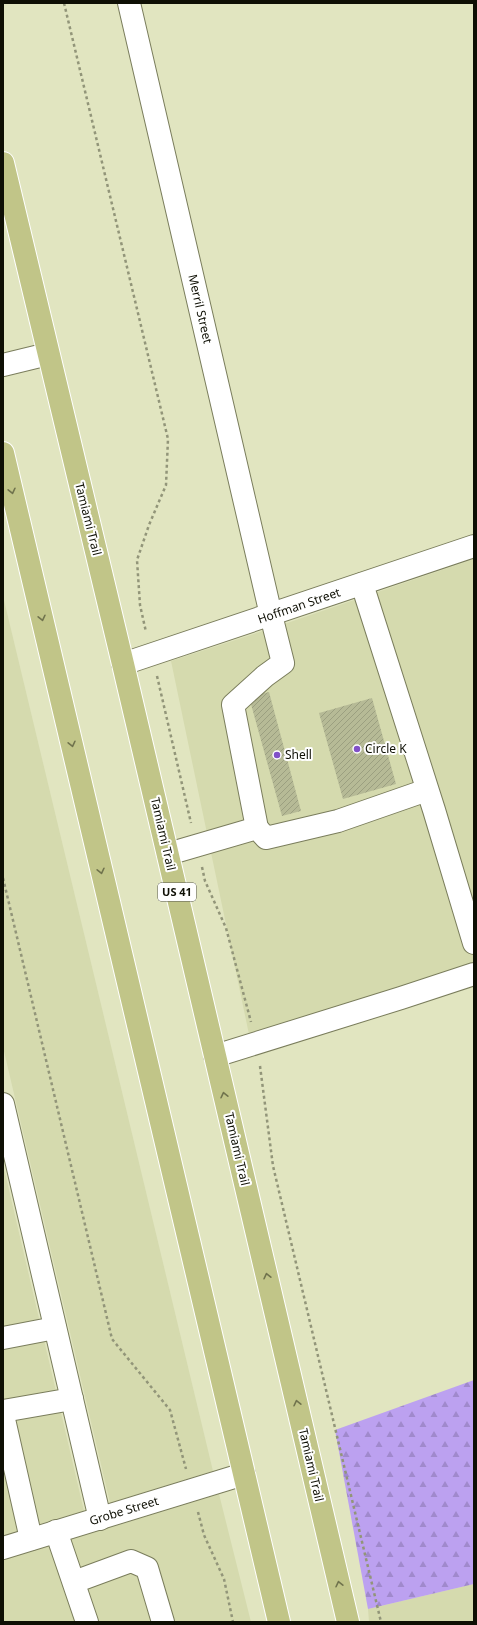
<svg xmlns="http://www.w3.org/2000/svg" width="477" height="1625" viewBox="0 0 477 1625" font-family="'Noto Sans',sans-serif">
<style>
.built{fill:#d5daae}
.forest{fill:url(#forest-firs)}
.building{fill:url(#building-hatch)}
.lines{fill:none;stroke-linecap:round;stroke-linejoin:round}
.minor-casing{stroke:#7a7d5c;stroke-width:24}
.major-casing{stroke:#fff;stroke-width:24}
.path{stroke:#929579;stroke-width:2.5;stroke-dasharray:3 3;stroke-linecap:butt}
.minor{stroke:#fff;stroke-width:22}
.major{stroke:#c1c588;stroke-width:22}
.oneway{stroke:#70734d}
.poi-dot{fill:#8150c8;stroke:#fff;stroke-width:1.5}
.labels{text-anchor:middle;stroke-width:4;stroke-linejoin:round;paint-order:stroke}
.shield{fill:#fff;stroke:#56574f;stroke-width:1}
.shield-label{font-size:11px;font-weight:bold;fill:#0e0f04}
.street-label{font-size:12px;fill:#0e0f04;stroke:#fff}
.poi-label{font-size:12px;fill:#0e0f04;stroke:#fff;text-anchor:start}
</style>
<defs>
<pattern id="forest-firs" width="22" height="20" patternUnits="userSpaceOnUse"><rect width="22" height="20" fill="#bca1f0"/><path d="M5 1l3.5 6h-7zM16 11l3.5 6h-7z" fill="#a089cc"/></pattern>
<pattern id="building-hatch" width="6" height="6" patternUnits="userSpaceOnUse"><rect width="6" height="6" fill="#b6ba96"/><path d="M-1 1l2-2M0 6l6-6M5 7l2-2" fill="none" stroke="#9b9f80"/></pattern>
</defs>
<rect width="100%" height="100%" fill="#e1e5c0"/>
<g class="built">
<path d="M 474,559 L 474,971 L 251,1044 L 171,661 L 287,623 Z"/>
<path d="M 3,596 L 213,1471 L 110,1503 L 3,1047 Z"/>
<path d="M 3,1164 L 84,1511 L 3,1535 Z"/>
<path d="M 219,1494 L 251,1622 L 3,1622 L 3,1560 Z"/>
<path d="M 474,1584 L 474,1622 L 369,1622 L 368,1609 Z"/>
</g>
<path class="forest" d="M 474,1380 L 474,1584 L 368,1609 L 335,1430 Z"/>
<g class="building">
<path d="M 269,692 L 301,811 L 282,816 L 249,697 Z"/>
<path d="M 372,698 L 396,784 L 343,799 L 319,713 Z"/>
</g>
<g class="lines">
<defs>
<g id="minor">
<path d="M 129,3 L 271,615 L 283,663 L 265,676 L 233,705 L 257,828"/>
<path d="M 3,365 L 48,354"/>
<path d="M 362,584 L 434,810 L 474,943"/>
<path d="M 123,664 L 474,546"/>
<path d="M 168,854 L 257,828 L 266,838 L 338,821 L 427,790"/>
<path d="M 215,1056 L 401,998 L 474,974"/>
<path d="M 3,1104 L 100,1519"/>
<path d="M 3,1338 L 55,1328"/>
<path d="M 3,1411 L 72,1399"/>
<path d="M 3,1415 L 31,1539"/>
<path d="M 56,1531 L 87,1622"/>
<path d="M 3,1548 L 244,1474"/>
<path d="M 74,1582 L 131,1561 L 147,1568 L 163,1622"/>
</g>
<g id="major">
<path d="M 3,163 L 123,664 L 348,1622"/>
<path d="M 3,453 L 279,1622"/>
</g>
</defs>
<use href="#minor" class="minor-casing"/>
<use href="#major" class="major-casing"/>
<g class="path">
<path d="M 64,3 L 168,439 L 166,485 L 149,525 L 137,560 L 140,605 L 146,632"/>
<path d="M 157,676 L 191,823"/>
<path d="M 202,867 L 205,881 L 226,928 L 251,1022"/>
<path d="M 3,878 L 112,1339 L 170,1410 L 186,1469"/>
<path d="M 260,1066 L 273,1166 L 381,1622"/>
<path d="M 198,1512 L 204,1535 L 224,1579 L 233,1622"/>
</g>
<use href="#minor" class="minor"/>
<use href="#major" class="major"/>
</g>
<defs><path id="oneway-chevron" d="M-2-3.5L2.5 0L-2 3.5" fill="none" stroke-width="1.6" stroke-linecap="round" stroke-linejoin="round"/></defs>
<g class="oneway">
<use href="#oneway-chevron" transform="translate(12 491) rotate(77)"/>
<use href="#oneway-chevron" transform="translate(42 618) rotate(77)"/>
<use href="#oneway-chevron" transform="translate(72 744) rotate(77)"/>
<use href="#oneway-chevron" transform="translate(101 871) rotate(77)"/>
<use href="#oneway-chevron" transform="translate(224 1095) rotate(-103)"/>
<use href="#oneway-chevron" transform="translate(267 1276) rotate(-103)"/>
<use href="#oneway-chevron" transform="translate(297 1403) rotate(-103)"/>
<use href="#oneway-chevron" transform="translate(339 1584) rotate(-103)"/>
</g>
<g class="poi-dot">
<circle cx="357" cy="749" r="4"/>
<circle cx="277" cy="755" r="4"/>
</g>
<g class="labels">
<rect class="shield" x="158" y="883" width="38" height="18" rx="3"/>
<g class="shield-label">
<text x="177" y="896">US 41</text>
</g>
<g class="street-label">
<text transform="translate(200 309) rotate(77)" y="4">Merril Street</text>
<text transform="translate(88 519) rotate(76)" y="4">Tamiami Trail</text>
<text transform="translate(299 606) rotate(-19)" y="4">Hoffman Street</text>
<text transform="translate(163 834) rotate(77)" y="4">Tamiami Trail</text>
<text transform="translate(237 1149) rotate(77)" y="4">Tamiami Trail</text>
<text transform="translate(311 1465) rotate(77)" y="4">Tamiami Trail</text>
<text transform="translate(124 1511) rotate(-17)" y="4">Grobe Street</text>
</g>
<g class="poi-label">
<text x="365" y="753">Circle K</text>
<text x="285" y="759">Shell</text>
</g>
</g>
<rect width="477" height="1625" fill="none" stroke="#0e0f04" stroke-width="8"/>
</svg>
